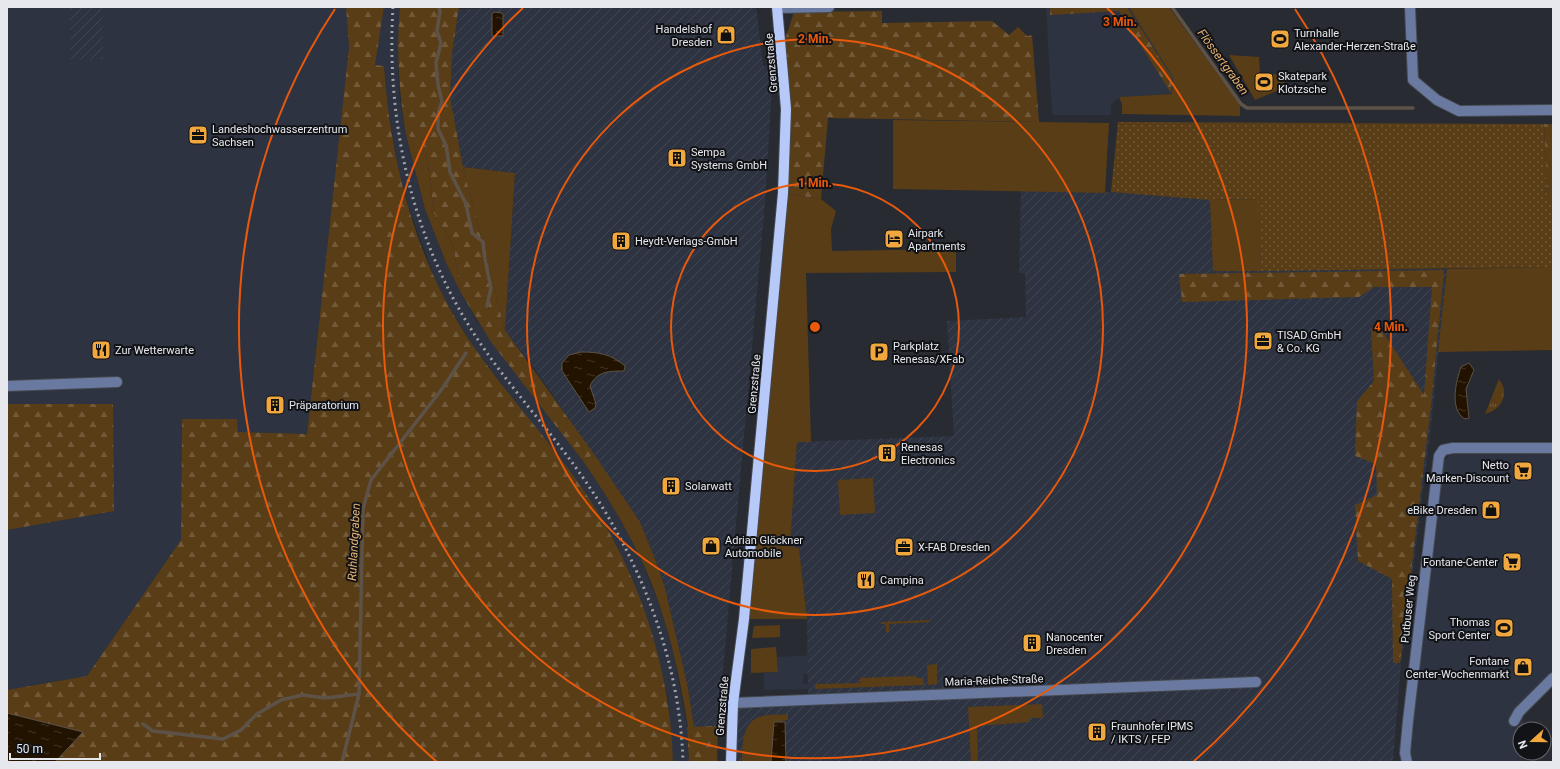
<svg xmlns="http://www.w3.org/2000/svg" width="1560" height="769" viewBox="0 0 1560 769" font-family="Roboto,sans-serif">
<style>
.built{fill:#2d3340}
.industrial{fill:url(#industrial-furrows)}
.grass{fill:#593d17}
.forest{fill:url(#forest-firs)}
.park{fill:url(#park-tufts)}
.garden{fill:url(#garden-dots)}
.water{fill:url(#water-ripples);stroke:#5d5247}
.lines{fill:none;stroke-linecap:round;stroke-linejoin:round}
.stream{stroke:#5d5247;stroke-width:3.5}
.minor-casing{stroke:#464950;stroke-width:12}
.major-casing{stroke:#464950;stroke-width:12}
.minor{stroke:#6a799f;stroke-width:10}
.major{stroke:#b6c9f8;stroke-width:10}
.rail{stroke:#a2a4aa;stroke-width:3;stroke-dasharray:2 4;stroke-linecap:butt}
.ring{fill:none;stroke:#e8590c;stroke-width:2}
.labels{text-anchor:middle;stroke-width:4;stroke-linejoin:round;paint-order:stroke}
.poi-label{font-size:11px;fill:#e6e8ed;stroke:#121317;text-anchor:start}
.street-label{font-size:11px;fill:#e6e8ed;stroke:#121317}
.water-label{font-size:12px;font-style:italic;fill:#e8b36f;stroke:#121317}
.centre{fill:#e8590c;stroke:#121317;stroke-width:2}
.ring-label{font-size:12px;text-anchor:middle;font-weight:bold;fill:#e8590c;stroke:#121317;stroke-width:4;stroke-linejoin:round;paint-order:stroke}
</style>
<defs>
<pattern id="industrial-furrows" width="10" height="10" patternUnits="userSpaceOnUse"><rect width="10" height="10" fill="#2d3340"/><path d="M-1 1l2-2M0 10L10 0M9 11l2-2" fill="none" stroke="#414753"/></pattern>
<pattern id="forest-firs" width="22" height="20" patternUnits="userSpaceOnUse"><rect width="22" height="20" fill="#593d17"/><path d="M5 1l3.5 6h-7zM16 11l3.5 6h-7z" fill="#715939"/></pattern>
<pattern id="park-tufts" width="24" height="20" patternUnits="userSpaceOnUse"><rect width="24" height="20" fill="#593d17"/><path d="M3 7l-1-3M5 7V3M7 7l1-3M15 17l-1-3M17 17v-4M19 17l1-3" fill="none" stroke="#715939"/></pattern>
<pattern id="garden-dots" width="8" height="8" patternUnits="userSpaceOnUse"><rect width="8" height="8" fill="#593d17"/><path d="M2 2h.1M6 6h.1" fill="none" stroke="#715939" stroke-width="1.8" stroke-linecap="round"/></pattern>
<pattern id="water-ripples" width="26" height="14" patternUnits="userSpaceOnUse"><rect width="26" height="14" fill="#221200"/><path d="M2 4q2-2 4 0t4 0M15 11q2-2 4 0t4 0" fill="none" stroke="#423426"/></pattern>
</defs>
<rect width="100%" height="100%" fill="#282b32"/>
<g class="built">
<path d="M 7,7 L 346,7 L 349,47 L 307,434 L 237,432 L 237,420 L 182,419 L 181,540 L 87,676 L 7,690 L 7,530 L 113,511 L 113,404 L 7,404 Z"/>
<path d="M 384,7 L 400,7 L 398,71 L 400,100 L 406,135 L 425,209 L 447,265 L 476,320 L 583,461 L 614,508 L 636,547 L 662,612 L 674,656 L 687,727 L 689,762 L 673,762 L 668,697 L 660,665 L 643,606 L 616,544 L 592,503 L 569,472 L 474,348 L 452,312 L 436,282 L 409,208 L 399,174 L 387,100 L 384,66 L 375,66 Z"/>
<path d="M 1046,7 L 1129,7 L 1174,77 L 1172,94 L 1119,97 L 1111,105 L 1111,115 L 1054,115 L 1052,113 Z"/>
<path d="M 1454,453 L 1553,453 L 1553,684 L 1546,693 L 1523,714 L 1523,729 L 1520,729 L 1520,753 L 1522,753 L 1522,762 L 1414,762 L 1408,746 L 1443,461 Z"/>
<path d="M 814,655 L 815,674 L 803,674 L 803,684 L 815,684 L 815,689 L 764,690 L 764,673 L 778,672 L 777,657 Z"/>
</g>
<g class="industrial">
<path d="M 70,7 L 103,7 L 103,59 L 71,60 Z"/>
<path d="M 495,7 L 756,7 L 763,66 L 770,66 L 772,87 L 765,202 L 718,726 L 694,727 L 688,688 L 665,588 L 657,564 L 640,522 L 537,372 L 505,330 L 515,173 L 463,167 L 450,97 L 452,54 L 459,10 Z"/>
<path d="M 1021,191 L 1111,192 L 1210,200 L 1214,271 L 1447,269 L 1431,425 L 1400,674 L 1393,762 L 731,762 L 733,703 L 808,699 L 807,619 L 799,548 L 790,547 L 797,442 L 954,436 L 947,321 L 1026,317 L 1025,273 L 1019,273 Z"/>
</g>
<g class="grass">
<path d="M 1129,7 L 1169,7 L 1240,105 L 1240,116 L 1122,114 L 1122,104 L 1119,97 L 1172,94 L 1173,77 Z"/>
<path d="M 1229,55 L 1259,57 L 1260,75 L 1284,74 L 1284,88 L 1255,100 Z"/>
<path d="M 893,120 L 1109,123 L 1105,193 L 893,189 Z"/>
<path d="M 406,135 L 423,141 L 428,165 L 434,213 L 453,245 L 461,293 L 447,265 L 425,209 Z"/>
<path d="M 463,167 L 515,173 L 505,330 Z"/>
<path d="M 783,193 L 821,199 L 836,211 L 831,229 L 832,251 L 956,249 L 956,272 L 806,273 L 811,442 L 797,442 L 790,546 L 799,548 L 807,619 L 744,619 Z"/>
<path d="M 1259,199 L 1261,271 L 1213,271 L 1210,200 Z"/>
<path d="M 1553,267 L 1553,350 L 1438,352 L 1447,269 Z"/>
<path d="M 594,454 L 640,522 L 657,564 L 665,588 L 688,688 L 694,727 L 688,727 C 678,665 664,603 635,547 C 620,517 602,489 583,461 Z"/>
<path d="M 873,478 L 875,513 L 840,515 L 838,480 Z"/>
<path d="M 929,620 L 930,622 L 889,624 L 889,632 L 886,632 L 886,624 L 881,624 L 881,622 Z"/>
<path d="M 780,625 L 780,637 L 752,638 L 754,626 Z"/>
<path d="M 776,647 L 778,672 L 751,673 L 751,649 Z"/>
<path d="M 937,664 L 937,684 L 928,685 L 927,665 Z"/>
<path d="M 923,675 L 924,685 L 815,689 L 815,684 L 860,683 L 860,678 L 916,676 L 917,678 L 923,678 Z"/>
<path d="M 1042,704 L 1043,718 L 1030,718 L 1030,722 L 977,726 L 978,762 L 971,762 L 968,707 Z"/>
<path d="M 788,714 L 788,720 L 774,722 L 771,762 L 742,762 C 742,747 742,723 759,717 C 767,714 779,715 788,714 Z"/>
</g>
<g class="forest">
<path d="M 346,7 L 384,7 L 375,65 L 384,66 C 390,151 410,239 453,314 C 492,382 550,437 592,503 C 641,580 671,671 673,762 L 55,762 L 83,732 L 7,713 L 7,690 L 87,676 L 181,540 L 182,419 L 237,419 L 238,432 L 307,434 L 349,47 Z"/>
<path d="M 400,7 L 459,7 L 452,54 L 450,97 L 463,167 L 505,330 L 594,454 L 583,461 L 491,342 L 461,293 L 453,245 L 434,213 L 428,165 L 423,142 L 406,135 C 399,92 396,50 400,7 Z"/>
<path d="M 1050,7 L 1127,7 L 1172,77 L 1171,93 L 1119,11 L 1050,15 Z"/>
<path d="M 882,11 L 882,23 L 992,21 L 1009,35 L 1018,27 L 1027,36 L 1032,35 L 1039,122 L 828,118 L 821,199 L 783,193 L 782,49 L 794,12 Z"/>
<path d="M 1544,124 L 1553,124 L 1553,199 L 1547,199 Z"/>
<path d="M 1444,270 L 1431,406 L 1400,663 L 1393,663 L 1392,579 L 1358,561 L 1355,505 L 1377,495 L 1376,464 L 1355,456 L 1357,401 L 1374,381 L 1371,329 L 1379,326 L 1424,395 L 1432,287 L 1374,287 L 1359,297 L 1182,302 L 1179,274 Z"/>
<path d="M 7,404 L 113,404 L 114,511 L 7,530 Z"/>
<path d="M 718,726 L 717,762 L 689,762 L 687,727 Z"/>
</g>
<path class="park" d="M 1499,379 C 1510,394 1502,409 1485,414 Z"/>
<path class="garden" d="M 1118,122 L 1544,124 L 1547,199 L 1553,199 L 1553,267 L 1261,271 L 1258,199 L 1210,200 L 1111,192 Z"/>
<g class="water">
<path d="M 494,12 L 502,13 L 503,15 L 503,36 L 493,36 L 492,35 L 492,14 Z"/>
<path d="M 581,352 C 599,352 611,354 625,366 L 624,371 C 609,371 597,371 590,386 L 596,404 L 595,408 L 589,412 L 562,371 L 562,363 L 569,355 Z"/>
<path d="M 1469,363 L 1474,370 L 1466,389 L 1469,418 L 1465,419 C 1449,410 1456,381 1461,367 Z"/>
<path d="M 7,713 L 83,732 L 55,762 L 7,762 Z"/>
<path d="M 774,722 L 785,722 L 786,762 L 771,762 Z"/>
</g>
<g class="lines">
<g class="stream">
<path d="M 439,7 L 440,11 L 437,31 L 441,43 L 436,63 L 438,85 L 442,101 L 438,114 L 438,129 L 446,145 L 450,172 L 466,204 L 472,233 L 483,242 L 485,259 L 491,288 L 487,306"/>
<path d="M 1172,7 L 1241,104 L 1247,108 L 1413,108"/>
<path d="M 143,724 L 153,731 L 223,739 L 241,730 L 257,714 L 281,700 L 303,695 L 325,698 L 359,694"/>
<path d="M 342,762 L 359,694 L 363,509 L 371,480 L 442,389 L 466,353"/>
</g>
<defs>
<g id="minor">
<path d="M 1410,7 L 1413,80 L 1437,100 L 1459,111 L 1553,110"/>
<path d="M 778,8 L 829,7"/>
<path d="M 7,386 L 117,382"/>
<path d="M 733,703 L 1256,682"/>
<path d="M 1514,721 L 1519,712 L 1553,678"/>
<path d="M 1407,762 L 1405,753 L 1408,721 L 1439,456 L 1443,450 L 1453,448 L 1553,448"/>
</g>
<path id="major" d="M 731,762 L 733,703 L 744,619 L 783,193 L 786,109 L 777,7"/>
</defs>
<use href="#minor" class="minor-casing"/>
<use href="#major" class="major-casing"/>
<use href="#minor" class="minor"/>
<use href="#major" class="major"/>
<path class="rail" d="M 393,7 C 386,119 411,234 471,329 C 503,380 545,424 579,472 C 639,556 680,658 683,762"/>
</g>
<g class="ring">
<circle cx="815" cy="327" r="144"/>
<circle cx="815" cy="327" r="288"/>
<path d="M1107 8A432 432 0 1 1 523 8"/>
<path d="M437 762A576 576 0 0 1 335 9M1295 9A576 576 0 0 1 1193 762"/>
</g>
<defs>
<symbol id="shop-square" viewBox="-11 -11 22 22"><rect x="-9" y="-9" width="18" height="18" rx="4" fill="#efa73e" stroke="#121317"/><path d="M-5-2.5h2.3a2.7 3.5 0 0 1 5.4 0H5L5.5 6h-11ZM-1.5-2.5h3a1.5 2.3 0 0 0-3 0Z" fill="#111"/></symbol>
<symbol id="stadium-square" viewBox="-11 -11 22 22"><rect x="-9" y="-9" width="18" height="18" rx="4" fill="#efa73e" stroke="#121317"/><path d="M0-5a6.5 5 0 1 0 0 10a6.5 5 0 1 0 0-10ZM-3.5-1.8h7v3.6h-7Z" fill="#111"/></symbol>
<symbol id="office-square" viewBox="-11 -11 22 22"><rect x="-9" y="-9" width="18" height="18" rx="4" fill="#efa73e" stroke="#121317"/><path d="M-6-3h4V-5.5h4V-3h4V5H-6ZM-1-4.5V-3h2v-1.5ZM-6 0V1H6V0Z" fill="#111"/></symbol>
<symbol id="building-square" viewBox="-11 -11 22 22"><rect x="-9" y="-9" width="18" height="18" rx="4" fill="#efa73e" stroke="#121317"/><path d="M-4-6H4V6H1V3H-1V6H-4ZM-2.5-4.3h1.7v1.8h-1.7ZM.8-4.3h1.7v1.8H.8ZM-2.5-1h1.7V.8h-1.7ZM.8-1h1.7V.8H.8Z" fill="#111"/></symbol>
<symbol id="hotel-square" viewBox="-11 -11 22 22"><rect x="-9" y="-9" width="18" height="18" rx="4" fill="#efa73e" stroke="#121317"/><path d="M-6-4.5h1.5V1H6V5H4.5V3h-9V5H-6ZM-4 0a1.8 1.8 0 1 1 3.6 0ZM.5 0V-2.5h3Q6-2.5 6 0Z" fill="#111"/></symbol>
<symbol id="restaurant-square" viewBox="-11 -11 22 22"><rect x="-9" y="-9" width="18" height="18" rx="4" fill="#efa73e" stroke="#121317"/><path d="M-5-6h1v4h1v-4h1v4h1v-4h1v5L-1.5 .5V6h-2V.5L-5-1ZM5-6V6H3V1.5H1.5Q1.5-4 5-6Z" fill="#111"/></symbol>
<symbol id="parking-square" viewBox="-11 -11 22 22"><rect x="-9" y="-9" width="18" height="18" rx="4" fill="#efa73e" stroke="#121317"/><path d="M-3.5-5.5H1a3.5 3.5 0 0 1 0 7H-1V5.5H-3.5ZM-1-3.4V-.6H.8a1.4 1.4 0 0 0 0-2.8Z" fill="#111"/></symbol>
<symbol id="supermarket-square" viewBox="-11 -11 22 22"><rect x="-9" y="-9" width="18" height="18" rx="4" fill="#efa73e" stroke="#121317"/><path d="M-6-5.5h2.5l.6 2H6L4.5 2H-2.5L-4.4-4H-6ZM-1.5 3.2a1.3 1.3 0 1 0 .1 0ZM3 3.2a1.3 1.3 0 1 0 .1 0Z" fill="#111"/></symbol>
</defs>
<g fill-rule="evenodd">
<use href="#shop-square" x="715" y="24" width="22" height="22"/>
<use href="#stadium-square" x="1269" y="28" width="22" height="22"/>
<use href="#stadium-square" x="1253" y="71" width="22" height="22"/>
<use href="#office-square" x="187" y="124" width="22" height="22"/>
<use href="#building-square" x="666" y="147" width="22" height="22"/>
<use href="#hotel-square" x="883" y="228" width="22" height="22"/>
<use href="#building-square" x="610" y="230" width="22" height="22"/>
<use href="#office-square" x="1252" y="330" width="22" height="22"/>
<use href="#restaurant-square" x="90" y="339" width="22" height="22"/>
<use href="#parking-square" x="868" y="341" width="22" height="22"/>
<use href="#building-square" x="264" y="394" width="22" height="22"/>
<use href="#building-square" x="876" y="442" width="22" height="22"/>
<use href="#supermarket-square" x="1512" y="460" width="22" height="22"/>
<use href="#building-square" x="660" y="475" width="22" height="22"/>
<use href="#shop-square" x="1480" y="499" width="22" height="22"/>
<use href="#shop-square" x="700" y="535" width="22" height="22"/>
<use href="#office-square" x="893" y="536" width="22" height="22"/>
<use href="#supermarket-square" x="1501" y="551" width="22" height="22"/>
<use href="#restaurant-square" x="855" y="569" width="22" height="22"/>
<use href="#stadium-square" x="1493" y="617" width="22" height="22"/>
<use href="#building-square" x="1021" y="632" width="22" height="22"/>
<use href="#shop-square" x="1512" y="656" width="22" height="22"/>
<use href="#building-square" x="1086" y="721" width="22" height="22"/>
</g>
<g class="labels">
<g class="poi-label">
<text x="712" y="33" text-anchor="end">Handelshof<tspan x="712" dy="13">Dresden</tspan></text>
<text x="1294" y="37">Turnhalle<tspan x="1294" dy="13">Alexander-Herzen-Straße</tspan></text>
<text x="1278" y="80">Skatepark<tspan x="1278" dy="13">Klotzsche</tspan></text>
<text x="212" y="133">Landeshochwasserzentrum<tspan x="212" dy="13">Sachsen</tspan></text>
<text x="691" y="156">Sempa<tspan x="691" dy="13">Systems GmbH</tspan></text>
<text x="908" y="237">Airpark<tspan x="908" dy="13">Apartments</tspan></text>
<text x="635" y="245">Heydt-Verlags-GmbH</text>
<text x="1277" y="339">TISAD GmbH<tspan x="1277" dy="13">&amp; Co. KG</tspan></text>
<text x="893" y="350">Parkplatz<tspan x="893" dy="13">Renesas/XFab</tspan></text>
<text x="115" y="354">Zur Wetterwarte</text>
<text x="289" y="409">Präparatorium</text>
<text x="901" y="451">Renesas<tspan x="901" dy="13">Electronics</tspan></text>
<text x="1509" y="469" text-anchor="end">Netto<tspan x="1509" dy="13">Marken-Discount</tspan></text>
<text x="685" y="490">Solarwatt</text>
<text x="1477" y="514" text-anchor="end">eBike Dresden</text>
<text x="725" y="544">Adrian Glöckner<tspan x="725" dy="13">Automobile</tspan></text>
<text x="918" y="551">X-FAB Dresden</text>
<text x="1498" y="566" text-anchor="end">Fontane-Center</text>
<text x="880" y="584">Campina</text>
<text x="1490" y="626" text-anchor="end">Thomas<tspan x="1490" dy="13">Sport Center</tspan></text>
<text x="1046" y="641">Nanocenter<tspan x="1046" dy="13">Dresden</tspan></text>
<text x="1509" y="665" text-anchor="end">Fontane<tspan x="1509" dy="13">Center-Wochenmarkt</tspan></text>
<text x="1111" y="730">Fraunhofer IPMS<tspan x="1111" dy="13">/ IKTS / FEP</tspan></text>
</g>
<g class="street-label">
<text transform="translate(771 63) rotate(-95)" y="4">Grenzstraße</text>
<text transform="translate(754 384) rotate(-85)" y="4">Grenzstraße</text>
<text transform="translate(1408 609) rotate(-84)" y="4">Putbuser Weg</text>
<text transform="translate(994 680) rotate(-2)" y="4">Maria-Reiche-Straße</text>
<text transform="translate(722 706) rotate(-85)" y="4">Grenzstraße</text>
</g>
<g class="water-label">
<text transform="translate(1223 62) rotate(54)" y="4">Flössertgraben</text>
<text transform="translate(354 542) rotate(-87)" y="4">Ruhlandgraben</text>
</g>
</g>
<circle cx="815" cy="327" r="6" class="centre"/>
<g class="ring-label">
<text x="1120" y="26">3 Min.</text>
<text x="815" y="43">2 Min.</text>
<text x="815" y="187">1 Min.</text>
<text x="1391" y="331">4 Min.</text>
</g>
<rect width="1560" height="769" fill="none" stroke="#e6e8ed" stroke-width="16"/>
<g transform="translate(1532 741) rotate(249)"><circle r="19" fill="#121317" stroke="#67686d"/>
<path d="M0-3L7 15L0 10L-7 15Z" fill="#efa73e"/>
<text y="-6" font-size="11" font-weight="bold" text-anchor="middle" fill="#e6e8ed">N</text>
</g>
<path d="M10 753v6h90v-6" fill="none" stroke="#e6e8ed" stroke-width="2"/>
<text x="16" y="753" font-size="12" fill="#e6e8ed" stroke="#121317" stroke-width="3" paint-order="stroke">50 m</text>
</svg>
